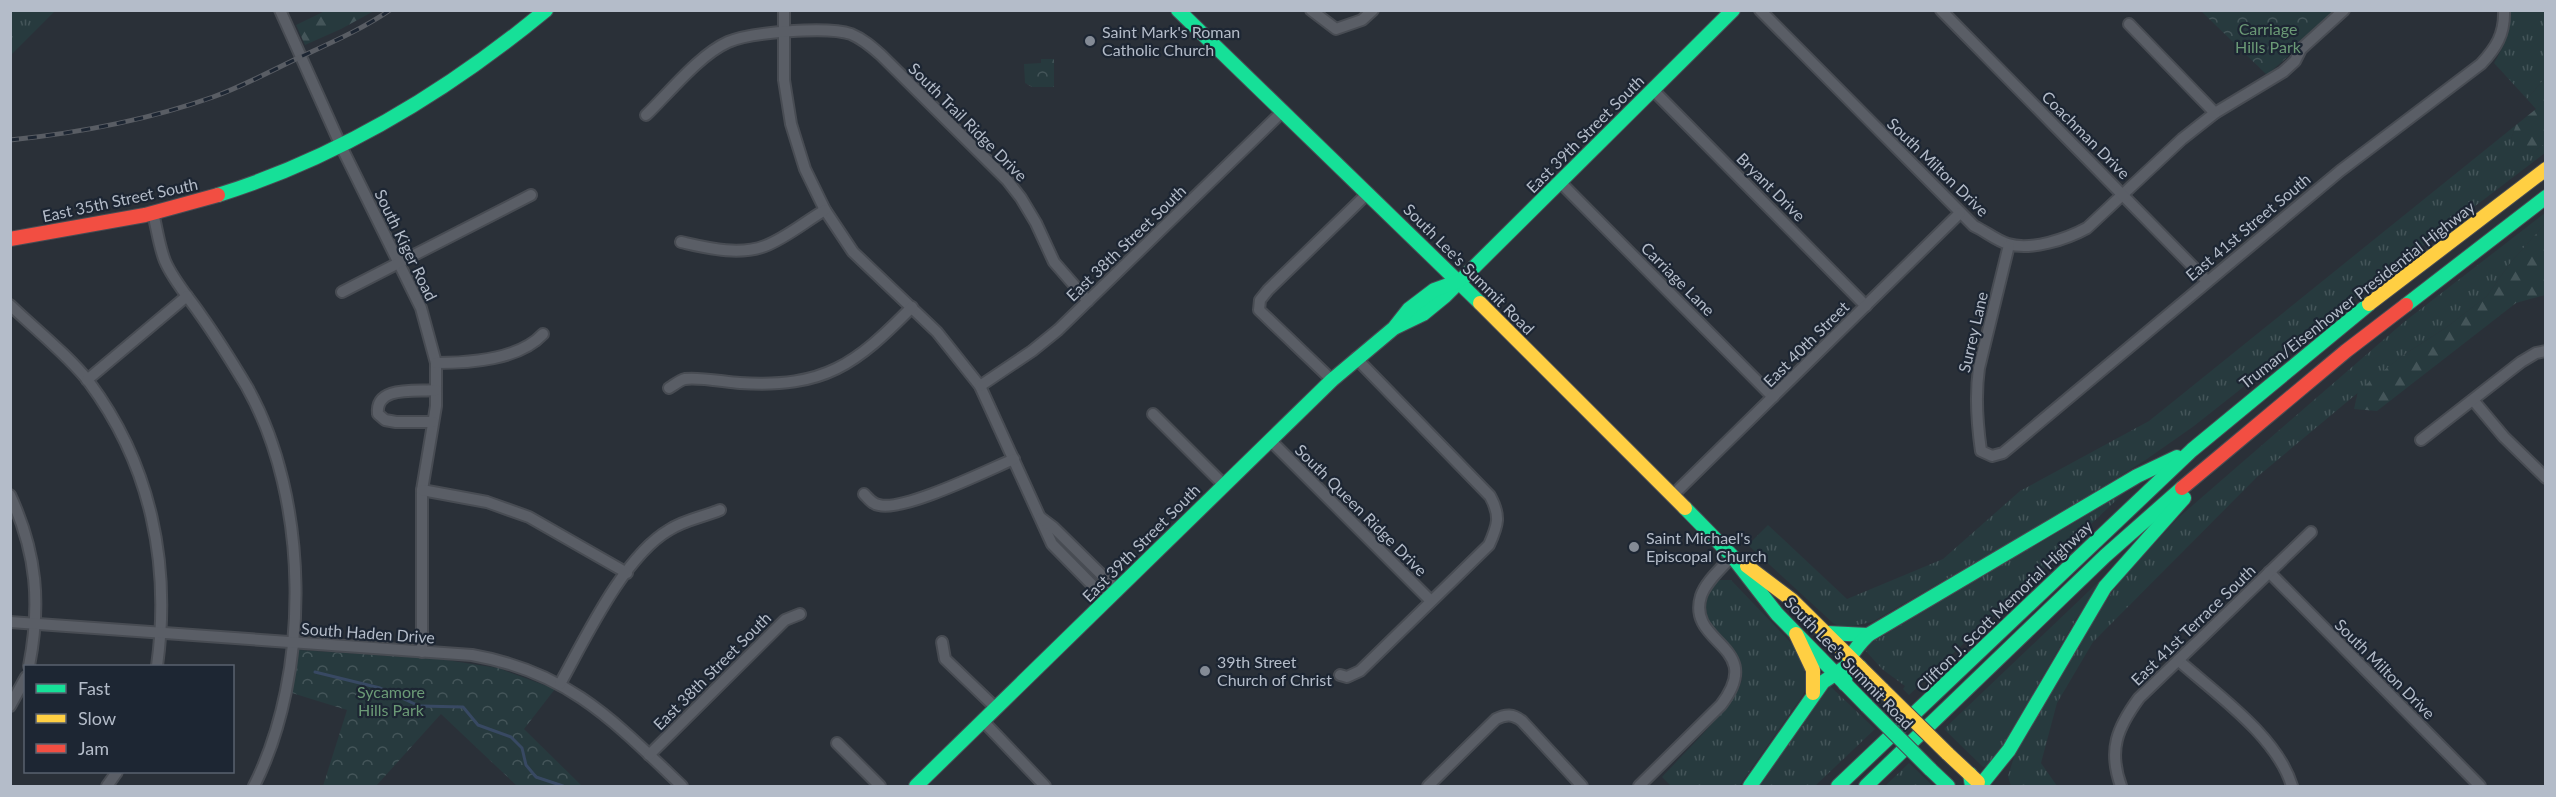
<svg xmlns="http://www.w3.org/2000/svg" width="2556" height="797" viewBox="0 0 2556 797" font-family="Lato,sans-serif">
<style>
.grass{fill:url(#grass-tufts)}
.forest{fill:url(#forest-firs)}
.park{fill:url(#park-crowns)}
.lines{fill:none;stroke-linecap:round;stroke-linejoin:round}
.stream{stroke:#384963;stroke-width:3}
.street-casing{stroke:#484c53;stroke-width:14}
.fast-casing{stroke:#484c53;stroke-width:16}
.slow-casing{stroke:#484c53;stroke-width:16}
.jam-casing{stroke:#484c53;stroke-width:16}
.street{stroke:#5a5e66;stroke-width:10}
.fast{stroke:#16e098;stroke-width:14}
.slow{stroke:#ffcf43;stroke-width:14}
.jam{stroke:#f24e42;stroke-width:14}
.rail-casing{stroke:#595d64;stroke-width:5}
.rail{stroke:#1d2633;stroke-width:3;stroke-dasharray:9;stroke-linecap:butt}
.fast-bridge-casing{stroke:#484c53;stroke-width:16;stroke-linecap:butt}
.slow-bridge-casing{stroke:#484c53;stroke-width:16;stroke-linecap:butt}
.fast-bridge{stroke:#16e098;stroke-width:14}
.slow-bridge{stroke:#ffcf43;stroke-width:14}
.poi-dot{fill:#848b96;stroke:#1d2633;stroke-width:2}
.labels{text-anchor:middle;stroke-width:4.5;stroke-linejoin:round;paint-order:stroke}
.park-label{font-size:16px;fill:#6b9a76;stroke:#1d2633}
.poi-label{font-size:16px;fill:#b4bcc9;stroke:#1d2633;text-anchor:start}
.street-label{font-size:16px;fill:#b4bcc9;stroke:#1d2633}
</style>
<defs>
<pattern id="grass-tufts" width="24" height="20" patternUnits="userSpaceOnUse" patternTransform="scale(1.5)"><rect width="24" height="20" fill="#273a3e"/><path d="M3 7l-1-3M5 7V3M7 7l1-3M15 17l-1-3M17 17v-4M19 17l1-3" fill="none" stroke="#445559"/></pattern>
<pattern id="forest-firs" width="22" height="20" patternUnits="userSpaceOnUse" patternTransform="scale(1.5)"><rect width="22" height="20" fill="#273a3e"/><path d="M5 1l3.5 6h-7zM16 11l3.5 6h-7z" fill="#445559"/></pattern>
<pattern id="park-crowns" width="20" height="18" patternUnits="userSpaceOnUse" patternTransform="scale(1.5)"><rect width="20" height="18" fill="#273a3e"/><path d="M2 6a3 3 0 1 1 6 0M12 15a3 3 0 1 1 6 0" fill="none" stroke="#445559"/></pattern>
</defs>
<rect width="100%" height="100%" fill="#2a3038"/>
<g class="grass">
<path d="M 11,10 L 55,11 L 11,55 L 10,11 Z"/>
<path d="M 2509,11 L 2545,11 L 2545,78 L 2527,99 L 2494,63 C 2504,46 2511,30 2509,11 Z"/>
<path d="M 2516,125 L 2511,139 L 2536,150 L 2545,143 L 2545,153 L 2399,264 L 2194,426 L 2147,459 L 2074,505 L 1872,622 L 1842,628 L 1833,623 L 1748,545 L 1768,525 L 1847,599 L 1943,559 L 2020,491 L 2149,421 Z"/>
<path d="M 2545,213 L 2545,224 L 2511,262 L 2487,296 L 2447,327 L 2402,356 L 2257,477 L 2093,642 L 2057,703 L 2041,763 L 2057,786 L 2011,786 L 2008,776 L 2015,754 L 2081,636 L 2121,580 L 2178,518 L 2404,322 Z"/>
<path d="M 2125,492 L 1909,695 L 1903,689 L 1905,686 L 1882,669 L 1864,649 L 1866,646 Z"/>
<path d="M 2112,569 L 2076,619 L 1997,755 L 1987,766 L 1983,767 L 1944,729 Z"/>
<path d="M 1718,580 L 1731,580 L 1796,648 L 1808,683 L 1803,695 L 1739,786 L 1671,786 L 1662,777 C 1678,759 1741,699 1742,678 C 1743,644 1699,634 1707,599 C 1709,591 1712,585 1718,580 Z"/>
<path d="M 1829,685 L 1875,729 L 1815,786 L 1756,786 Z"/>
<path d="M 1909,763 L 1933,786 L 1885,786 Z"/>
</g>
<g class="forest">
<path d="M 325,11 L 325,10 L 374,11 L 341,29 L 305,45 L 296,25 Z"/>
<path d="M 2545,78 L 2545,143 L 2536,150 L 2521,150 L 2511,139 L 2516,125 L 2536,109 L 2527,99 Z"/>
<path d="M 2545,224 L 2545,295 L 2516,303 L 2377,411 L 2354,409 L 2358,391 L 2402,356 L 2447,327 L 2487,296 L 2511,262 Z"/>
</g>
<g class="park">
<path d="M 2201,11 L 2340,11 L 2267,75 Z"/>
<path d="M 1041,59 L 1054,59 L 1054,87 L 1032,87 L 1025,83 L 1024,64 L 1041,63 Z"/>
<path d="M 299,650 L 440,659 L 498,668 L 555,689 L 524,729 L 582,786 L 517,786 L 441,714 L 376,786 L 323,786 L 347,710 L 292,693 Z"/>
</g>
<g class="lines">
<g class="stream">
<path d="M 315,672 L 380,688 L 417,705"/>
<path d="M 421,706 L 463,707 L 478,725 L 511,737 L 522,748 L 526,765 L 536,777 L 563,786"/>
</g>
<defs>
<g id="street">
<path d="M 280,10 L 341,146 L 421,308 L 436,363 L 436,406 L 422,490 L 422,652"/>
<path d="M 784,10 L 784,80 L 791,124 L 805,169 L 825,210 L 853,252 L 937,332 L 980,386 L 1052,544 L 1107,600"/>
<path d="M 1311,10 L 1336,29 L 1362,20 L 1373,10"/>
<path d="M 1760,10 L 1974,226 C 1985,231 1997,241 2008,244 C 2031,251 2067,239 2087,228 L 2182,139 L 2215,113 L 2283,72 L 2295,61 L 2301,49 L 2344,10"/>
<path d="M 1941,10 L 2207,281"/>
<path d="M 2129,24 L 2215,113"/>
<path d="M 1653,90 L 1866,306"/>
<path d="M 646,115 C 669,93 699,55 728,42 C 751,32 828,26 851,34 C 863,39 872,47 881,55 L 1007,180 L 1021,198 L 1036,223 L 1054,262 L 1088,301"/>
<path d="M 1560,182 L 1773,397"/>
<path d="M 153,213 C 157,229 159,246 165,261 C 173,280 189,298 200,314 C 217,338 232,362 247,387 C 310,499 311,673 254,786"/>
<path d="M 681,242 C 708,248 738,256 765,246 C 786,238 806,221 825,210"/>
<path d="M 2009,245 L 1979,368 C 1975,396 1977,423 1981,451 L 1992,456 L 2003,453 L 2340,171 L 2481,64 C 2496,48 2505,34 2504,10"/>
<path d="M 342,292 L 531,195"/>
<path d="M 10,305 C 34,328 70,357 89,382 C 151,465 171,564 157,666"/>
<path d="M 436,363 C 470,363 519,360 543,334"/>
<path d="M 87,380 L 187,296"/>
<path d="M 1332,380 L 1259,310 L 1260,300 L 1268,290 L 1368,193"/>
<path d="M 980,386 L 1032,351 L 1058,330 L 1283,111"/>
<path d="M 669,388 C 674,385 680,380 685,379 C 699,377 725,382 740,383 C 825,388 855,365 912,307"/>
<path d="M 2473,400 L 2504,437 L 2546,478"/>
<path d="M 1153,414 L 1223,484"/>
<path d="M 433,422 L 396,422 L 385,420 L 378,414 C 375,385 416,392 436,390"/>
<path d="M 1270,440 L 1431,601"/>
<path d="M 2421,440 L 2521,362 L 2536,353 L 2546,351"/>
<path d="M 422,490 L 487,502 L 529,517 L 627,573"/>
<path d="M 864,494 C 869,499 872,504 879,505 C 903,512 988,470 1014,459"/>
<path d="M 10,495 C 37,553 41,604 29,666"/>
<path d="M 1672,496 L 1960,213"/>
<path d="M 1041,518 L 1053,527 L 1117,590"/>
<path d="M 2269,572 L 2480,786"/>
<path d="M 10,622 L 472,655 C 569,672 614,721 682,786"/>
<path d="M 942,642 L 945,659 L 996,708"/>
<path d="M 2178,660 C 2216,694 2277,736 2292,786"/>
<path d="M 1340,675 L 1347,677 L 1360,671 L 1489,545 C 1498,525 1501,516 1490,496 L 1356,358"/>
<path d="M 560,684 C 585,639 624,556 669,530 C 684,520 703,517 720,510"/>
<path d="M 10,706 L 26,677"/>
<path d="M 983,721 L 1045,786"/>
<path d="M 837,743 L 880,786"/>
<path d="M 649,755 L 785,620 L 800,614"/>
<path d="M 107,786 L 117,772"/>
<path d="M 1428,786 L 1496,719 C 1506,714 1513,714 1522,721 L 1582,786"/>
<path d="M 1639,786 L 1721,705 C 1767,645 1686,645 1701,596 C 1706,581 1722,568 1732,556"/>
<path d="M 2121,786 C 2108,750 2117,728 2139,698 L 2311,532"/>
</g>
<g id="fast">
<path d="M 1178,10 L 1480,303"/>
<path d="M 218,195 C 340,157 448,91 546,10"/>
<path d="M 2406,305 L 2546,197"/>
<path d="M 1396,327 L 1423,314 L 1445,296 L 1733,10"/>
<path d="M 1685,508 L 1732,556 L 1777,614 L 1867,706"/>
<path d="M 1827,633 L 1868,635"/>
<path d="M 1845,684 C 1845,662 1853,650 1868,635 L 2137,476 L 2177,457"/>
<path d="M 1930,769 L 1948,786"/>
<path d="M 1970,774 L 1972,786"/>
<path d="M 916,786 L 1332,380 L 1394,328 L 1409,309 L 1434,290 L 1459,281"/>
<path d="M 1750,786 L 1823,682 L 1844,668 L 1860,667"/>
<path d="M 1838,786 L 2192,450 L 2369,304"/>
<path d="M 1866,786 L 2105,556 L 2182,488"/>
<path d="M 1980,786 L 2009,750 L 2105,587 L 2184,498"/>
</g>
<g id="slow">
<path d="M 1480,303 L 1685,508"/>
<path d="M 2369,304 L 2546,169"/>
<path d="M 1747,566 L 1792,600 L 1883,690"/>
<path d="M 1796,634 L 1813,670 L 1813,693"/>
<path d="M 1947,753 L 1978,782"/>
</g>
<g id="jam">
<path d="M 10,239 L 145,215 L 218,195"/>
<path d="M 2182,488 L 2346,351 L 2406,305"/>
</g>
</defs>
<use href="#street" class="street-casing"/>
<use href="#fast" class="fast-casing"/>
<use href="#slow" class="slow-casing"/>
<use href="#jam" class="jam-casing"/>
<use href="#street" class="street"/>
<use href="#fast" class="fast"/>
<use href="#slow" class="slow"/>
<use href="#jam" class="jam"/>
<defs>
<path id="rail" d="M 10,140 C 78,133 148,120 213,97 C 241,87 269,72 296,59 C 328,44 361,30 390,10"/>
</defs>
<use href="#rail" class="rail-casing"/>
<use href="#rail" class="rail"/>
<defs>
<path id="fast-bridge" d="M 1867,706 L 1930,769"/>
<path id="slow-bridge" d="M 1883,690 L 1947,753"/>
</defs>
<use href="#fast-bridge" class="fast-bridge-casing"/>
<use href="#slow-bridge" class="slow-bridge-casing"/>
<use href="#fast-bridge" class="fast-bridge"/>
<use href="#slow-bridge" class="slow-bridge"/>
</g>
<g class="poi-dot">
<circle cx="1090" cy="41" r="6"/>
<circle cx="1634" cy="547" r="6"/>
<circle cx="1205" cy="671" r="6"/>
</g>
<g class="labels">
<g class="park-label">
<text x="2268" y="35">Carriage<tspan x="2268" dy="18">Hills Park</tspan></text>
<text x="391" y="698">Sycamore<tspan x="391" dy="18">Hills Park</tspan></text>
</g>
<g class="poi-label">
<text x="1102" y="38">Saint Mark's Roman<tspan x="1102" dy="18">Catholic Church</tspan></text>
<text x="1646" y="544">Saint Michael's<tspan x="1646" dy="18">Episcopal Church</tspan></text>
<text x="1217" y="668">39th Street<tspan x="1217" dy="18">Church of Christ</tspan></text>
</g>
<g class="street-label">
<text transform="translate(968 122) rotate(45)" y="6">South Trail Ridge Drive</text>
<text transform="translate(1585 134) rotate(-45)" y="6">East 39th Street South</text>
<text transform="translate(2086 135) rotate(45)" y="6">Coachman Drive</text>
<text transform="translate(1938 167) rotate(44)" y="6">South Milton Drive</text>
<text transform="translate(1771 187) rotate(45)" y="6">Bryant Drive</text>
<text transform="translate(120 200) rotate(-12)" y="6">East 35th Street South</text>
<text transform="translate(2248 227) rotate(-40)" y="6">East 41st Street South</text>
<text transform="translate(1126 243) rotate(-44)" y="6">East 38th Street South</text>
<text transform="translate(406 245) rotate(64)" y="6">South Kiger Road</text>
<text transform="translate(1469 269) rotate(45)" y="6">South Lee's Summit Road</text>
<text transform="translate(1678 279) rotate(45)" y="6">Carriage Lane</text>
<text transform="translate(2357 295) rotate(-38)" y="6">Truman/Eisenhower Presidential Highway</text>
<text transform="translate(1973 332) rotate(-77)" y="6">Surrey Lane</text>
<text transform="translate(1806 344) rotate(-45)" y="6">East 40th Street</text>
<text transform="translate(1361 510) rotate(45)" y="6">South Queen Ridge Drive</text>
<text transform="translate(1141 543) rotate(-45)" y="6">East 39th Street South</text>
<text transform="translate(2004 606) rotate(-44)" y="6">Clifton J. Scott Memorial Highway</text>
<text transform="translate(2193 625) rotate(-44)" y="6">East 41st Terrace South</text>
<text transform="translate(368 633) rotate(4)" y="6">South Haden Drive</text>
<text transform="translate(1849 663) rotate(46)" y="6">South Lee's Summit Road</text>
<text transform="translate(2385 669) rotate(45)" y="6">South Milton Drive</text>
<text transform="translate(712 671) rotate(-45)" y="6">East 38th Street South</text>
</g>
</g>
<rect width="2556" height="797" fill="none" stroke="#b4bcc9" stroke-width="24"/>
<rect x="24" y="665" width="210" height="108" fill="#1d2633" stroke="#59626f" stroke-width="1.5"/>
<rect x="36" y="684" width="30" height="9" fill="#16e098" stroke="#59626f" stroke-width="1.5"/>
<text x="78" y="695" font-size="18" fill="#b4bcc9">Fast</text>
<rect x="36" y="714" width="30" height="9" fill="#ffcf43" stroke="#59626f" stroke-width="1.5"/>
<text x="78" y="725" font-size="18" fill="#b4bcc9">Slow</text>
<rect x="36" y="744" width="30" height="9" fill="#f24e42" stroke="#59626f" stroke-width="1.5"/>
<text x="78" y="755" font-size="18" fill="#b4bcc9">Jam</text>
</svg>
